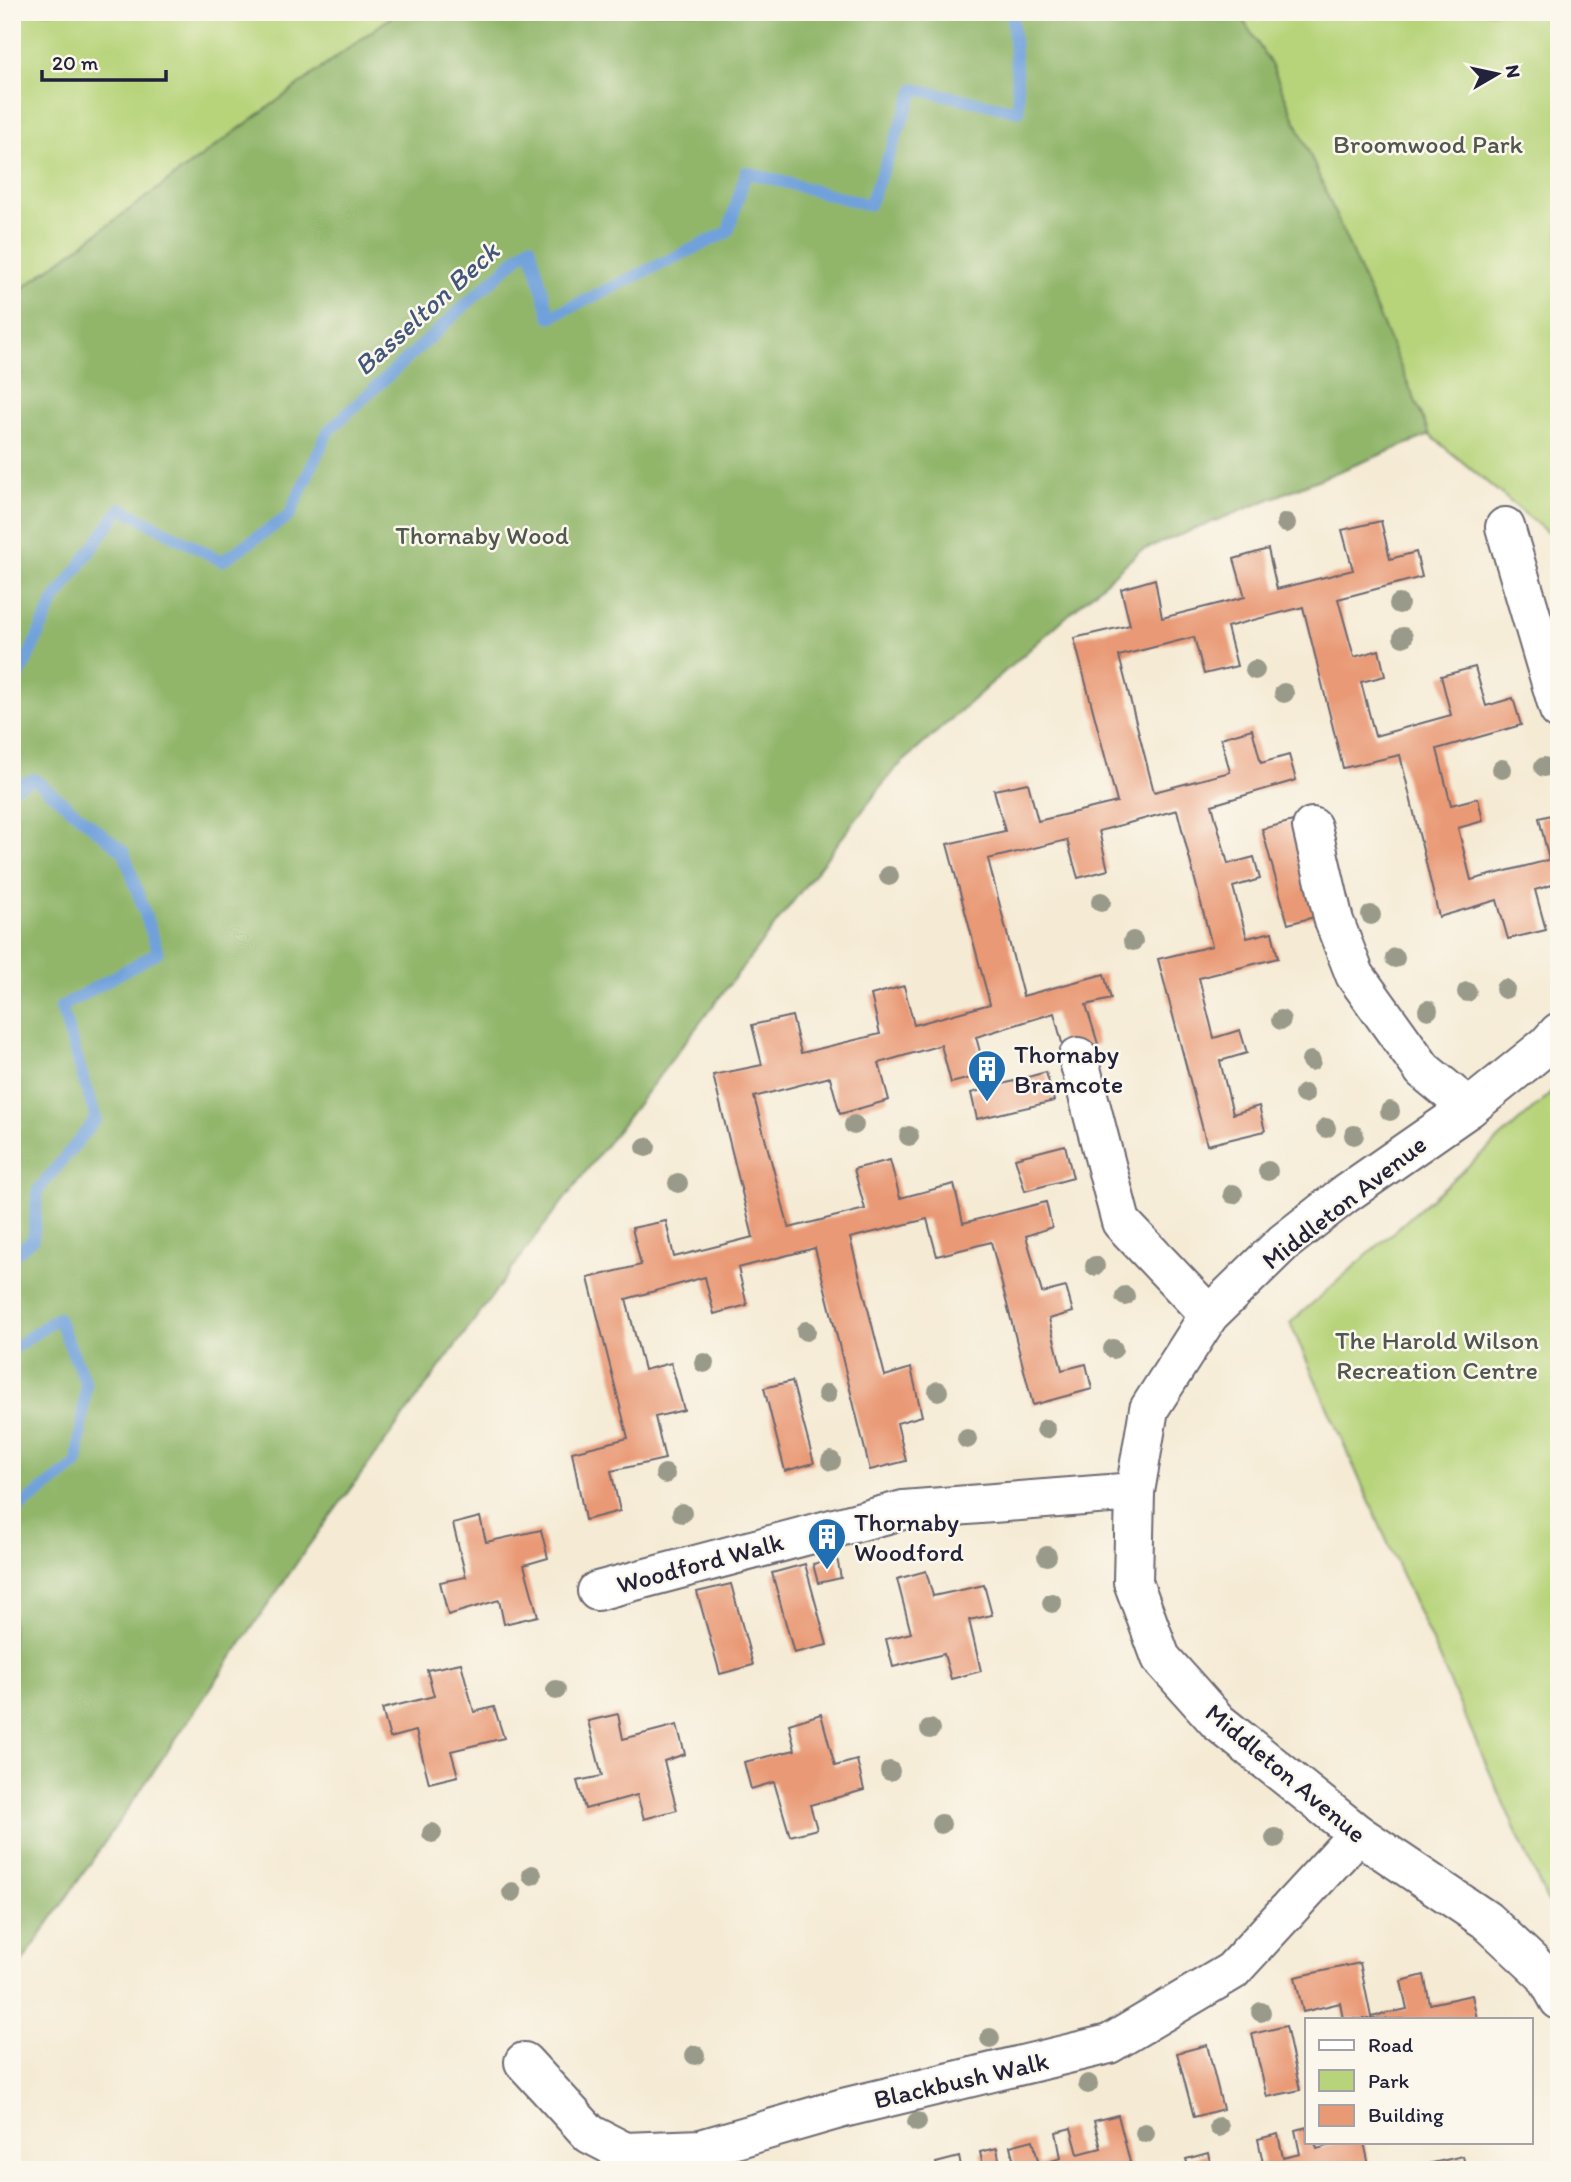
<svg xmlns="http://www.w3.org/2000/svg" width="1571" height="2182" viewBox="0 0 1571 2182" font-family="Itim,sans-serif">
<style>
.green{fill:#b7d47a;stroke:#6c7b5a;stroke-width:2}
.forest{fill:#91b66a;stroke:#5a6c52;stroke-width:2}
.lines{fill:none;stroke-linecap:round;stroke-linejoin:round}
.stream{stroke:#71a1db;stroke-width:12}
.building{fill:#e99974}
.minor-casing{stroke:#6c6871;stroke-width:42}
.minor{stroke:#fff;stroke-width:38}
.tree{fill:#9a9a8b}
.labels{text-anchor:middle;stroke-width:5;stroke-linejoin:round;paint-order:stroke}
.park-label{font-size:26px;fill:#4f574e;stroke:#fbf7ec}
.poi-label{font-size:26px;fill:#22223b;stroke:#fbf7ec;text-anchor:start}
.street-label{font-size:26px;fill:#22223b;stroke:#fbf7ec}
.water-label{font-size:28px;font-style:italic;fill:#42557b;stroke:#fbf7ec}
</style>
<rect width="100%" height="100%" fill="#fbf7ec"/>
<filter id="ink" filterUnits="userSpaceOnUse"><feTurbulence type="fractalNoise" baseFrequency=".0143" numOctaves="2"/><feDisplacementMap in="SourceGraphic" scale="14" xChannelSelector="R" yChannelSelector="G"/><feConvolveMatrix kernelMatrix="1 2 1 2 8 2 1 2 1" color-interpolation-filters="sRGB"/></filter>
<filter id="wash" filterUnits="userSpaceOnUse"><feTurbulence type="fractalNoise" baseFrequency=".00686" numOctaves="4" result="noise"/><feDisplacementMap in="SourceGraphic" scale="28" xChannelSelector="R" yChannelSelector="G"/><feGaussianBlur stdDeviation="1.57" result="paint"/><feColorMatrix in="noise" values="0 0 0 0 0 0 0 0 0 0 0 0 0 0 0 0 0 1.4 0 .05"/><feComposite in="paint" operator="in"/></filter>
<g filter="url(#wash)">
<rect width="100%" height="100%" fill="#f5ebd5"/>
<g class="green">
<path d="M 12,12 L 398,12 L 12,296 Z"/>
<path d="M 1217,12 L 1559,12 L 1559,542 L 1430,435 L 1239,61 Z"/>
<path d="M 1559,1086 L 1559,1928 L 1290,1323 Z"/>
</g>
<path class="forest" d="M 398,12 L 1238,12 L 1272,66 L 1430,435 L 1140,551 L 894,770 L 534,1239 L 307,1548 L 12,1977 L 12,296 Z"/>
<g class="lines">
<g class="stream">
<path d="M 12,692 L 54,601 L 121,508 L 222,561 L 289,516 L 328,431 L 530,246 L 550,317 L 728,232 L 746,172 L 869,205 L 915,89 L 1019,111 L 1012,12"/>
<path d="M 12,788 L 34,779 L 124,852 L 158,952 L 61,1007 L 96,1119 L 38,1190 L 33,1239 L 12,1257"/>
<path d="M 12,1349 L 58,1318 L 86,1384 L 77,1464 L 12,1513"/>
</g>
</g>
<g id="blocks">
<g class="building">
<path d="M 1381,521 L 1390,559 L 1416,552 L 1422,577 L 1338,599 L 1354,657 L 1379,650 L 1385,676 L 1361,682 L 1375,736 L 1451,715 L 1441,676 L 1475,667 L 1486,706 L 1513,698 L 1521,725 L 1437,749 L 1451,805 L 1478,798 L 1483,821 L 1458,828 L 1471,880 L 1549,860 L 1539,818 L 1559,813 L 1559,883 L 1535,890 L 1546,930 L 1508,939 L 1497,900 L 1439,917 L 1400,755 L 1343,768 L 1303,607 L 1227,627 L 1237,666 L 1204,674 L 1194,637 L 1119,656 L 1154,792 L 1230,772 L 1221,738 L 1252,729 L 1261,763 L 1289,755 L 1296,780 L 1212,805 L 1228,864 L 1254,857 L 1260,879 L 1233,887 L 1247,938 L 1272,932 L 1278,958 L 1199,978 L 1214,1038 L 1240,1030 L 1247,1053 L 1220,1061 L 1233,1114 L 1259,1106 L 1265,1131 L 1207,1145 L 1158,959 L 1212,946 L 1177,810 L 1099,831 L 1108,870 L 1078,878 L 1067,840 L 988,859 L 1023,996 L 1104,974 L 1111,999 L 1086,1005 L 1098,1044 L 1065,1054 L 1054,1013 L 976,1037 L 986,1074 L 951,1083 L 941,1045 L 879,1063 L 889,1100 L 840,1114 L 830,1077 L 754,1097 L 789,1228 L 865,1209 L 854,1169 L 890,1160 L 900,1198 L 954,1184 L 963,1223 L 1046,1202 L 1052,1227 L 1026,1236 L 1042,1293 L 1066,1287 L 1073,1312 L 1049,1319 L 1062,1370 L 1086,1364 L 1092,1389 L 1033,1405 L 991,1242 L 937,1256 L 927,1219 L 850,1238 L 885,1376 L 911,1368 L 922,1416 L 897,1423 L 906,1461 L 870,1470 L 815,1248 L 738,1268 L 747,1305 L 714,1314 L 705,1277 L 626,1299 L 644,1370 L 671,1363 L 684,1410 L 655,1417 L 665,1459 L 611,1471 L 620,1511 L 585,1520 L 572,1452 L 628,1438 L 588,1278 L 641,1265 L 632,1228 L 666,1221 L 674,1257 L 753,1237 L 713,1075 L 762,1065 L 752,1025 L 792,1016 L 801,1053 L 880,1034 L 871,995 L 904,986 L 914,1025 L 990,1004 L 947,844 L 1005,831 L 994,790 L 1028,783 L 1038,821 L 1117,802 L 1074,638 L 1130,625 L 1121,589 L 1155,579 L 1162,618 L 1245,597 L 1234,559 L 1268,549 L 1277,589 L 1353,570 L 1342,530 Z"/>
<path d="M 1293,821 L 1318,916 L 1288,924 L 1262,829 Z"/>
<path d="M 1046,1072 L 1054,1101 L 977,1119 L 971,1093 Z"/>
<path d="M 1065,1145 L 1073,1178 L 1025,1191 L 1015,1158 Z"/>
<path d="M 792,1381 L 814,1463 L 785,1471 L 764,1388 Z"/>
<path d="M 480,1517 L 486,1542 L 541,1530 L 548,1558 L 524,1565 L 538,1616 L 504,1624 L 499,1600 L 448,1615 L 440,1582 L 466,1577 L 453,1524 Z"/>
<path d="M 837,1558 L 841,1578 L 818,1583 L 813,1564 Z"/>
<path d="M 805,1564 L 827,1645 L 794,1653 L 772,1573 Z"/>
<path d="M 926,1571 L 933,1596 L 984,1585 L 992,1615 L 969,1620 L 981,1671 L 951,1679 L 944,1654 L 893,1667 L 886,1639 L 911,1633 L 897,1579 Z"/>
<path d="M 731,1584 L 753,1665 L 720,1674 L 697,1592 Z"/>
<path d="M 461,1663 L 474,1712 L 494,1707 L 504,1738 L 451,1751 L 458,1776 L 429,1783 L 416,1731 L 390,1738 L 382,1709 L 434,1696 L 427,1670 Z"/>
<path d="M 618,1714 L 623,1739 L 677,1725 L 685,1754 L 664,1761 L 677,1810 L 644,1819 L 637,1795 L 585,1809 L 577,1781 L 602,1776 L 588,1721 Z"/>
<path d="M 821,1714 L 835,1766 L 857,1760 L 864,1790 L 810,1805 L 817,1829 L 790,1836 L 774,1782 L 751,1789 L 744,1762 L 795,1750 L 789,1724 Z"/>
<path d="M 1360,1963 L 1371,2017 L 1407,2009 L 1401,1981 L 1424,1975 L 1430,2004 L 1472,1995 L 1477,2019 L 1343,2019 L 1340,2003 L 1303,2012 L 1295,1977 Z"/>
<path d="M 1286,2026 L 1300,2090 L 1267,2097 L 1252,2034 Z"/>
<path d="M 1207,2045 L 1223,2109 L 1194,2117 L 1177,2053 Z"/>
<path d="M 1118,2115 L 1132,2170 L 1016,2170 L 1010,2146 L 1033,2140 L 1039,2165 L 1061,2158 L 1056,2132 L 1071,2128 L 1078,2154 L 1101,2148 L 1094,2121 Z"/>
<path d="M 1307,2127 L 1307,2142 L 1315,2142 L 1317,2149 L 1335,2144 L 1335,2142 L 1364,2142 L 1370,2170 L 1237,2170 L 1263,2163 L 1258,2139 L 1278,2134 L 1283,2158 L 1300,2154 L 1295,2130 Z"/>
<path d="M 997,2148 L 1001,2170 L 984,2170 L 980,2152 Z"/>
<path d="M 1208,2153 L 1212,2170 L 1189,2170 L 1186,2159 Z"/>
<path d="M 1463,2156 L 1466,2170 L 1429,2170 L 1428,2164 Z"/>
<path d="M 959,2157 L 962,2170 L 938,2170 L 936,2163 Z"/>
</g>
</g>
</g>
<g filter="url(#ink)">
<use href="#blocks" fill-opacity="0" stroke="#6c6871" stroke-width="2"/>
<g class="lines">
<defs>
<g id="minor">
<path d="M 1505,527 L 1559,710"/>
<path d="M 1312,827 L 1334,921 L 1355,975 L 1423,1070 L 1469,1108"/>
<path d="M 1559,1032 L 1547,1045 L 1469,1108 L 1344,1195 L 1283,1243 L 1209,1315 L 1149,1409 L 1135,1492 L 1133,1582 L 1161,1658 L 1218,1722 L 1358,1834 L 1486,1920 L 1545,1975 L 1559,2000"/>
<path d="M 1078,1057 L 1121,1222 L 1209,1315"/>
<path d="M 597,1591 L 903,1510 L 1135,1492"/>
<path d="M 524,2062 L 590,2134 L 625,2152 L 701,2149 L 843,2108 L 1109,2044 L 1232,1971 L 1358,1834"/>
</g>
</defs>
<use href="#minor" class="minor-casing"/>
<use href="#minor" class="minor"/>
</g>
<g class="tree">
<circle cx="1286" cy="523" r="10"/>
<circle cx="1399" cy="604" r="10"/>
<circle cx="1403" cy="637" r="10"/>
<circle cx="1255" cy="670" r="10"/>
<circle cx="1284" cy="693" r="10"/>
<circle cx="1544" cy="767" r="10"/>
<circle cx="1502" cy="769" r="10"/>
<circle cx="889" cy="876" r="10"/>
<circle cx="1101" cy="902" r="10"/>
<circle cx="1371" cy="915" r="10"/>
<circle cx="1133" cy="941" r="10"/>
<circle cx="1395" cy="958" r="10"/>
<circle cx="1505" cy="989" r="10"/>
<circle cx="1467" cy="992" r="10"/>
<circle cx="1428" cy="1010" r="10"/>
<circle cx="1281" cy="1020" r="10"/>
<circle cx="1311" cy="1061" r="10"/>
<circle cx="1304" cy="1094" r="10"/>
<circle cx="1390" cy="1111" r="10"/>
<circle cx="854" cy="1125" r="10"/>
<circle cx="1326" cy="1128" r="10"/>
<circle cx="1354" cy="1135" r="10"/>
<circle cx="909" cy="1136" r="10"/>
<circle cx="646" cy="1147" r="10"/>
<circle cx="1268" cy="1171" r="10"/>
<circle cx="678" cy="1183" r="10"/>
<circle cx="1233" cy="1194" r="10"/>
<circle cx="1095" cy="1266" r="10"/>
<circle cx="1125" cy="1296" r="10"/>
<circle cx="806" cy="1331" r="10"/>
<circle cx="1113" cy="1349" r="10"/>
<circle cx="704" cy="1363" r="10"/>
<circle cx="938" cy="1391" r="10"/>
<circle cx="827" cy="1394" r="10"/>
<circle cx="1046" cy="1429" r="10"/>
<circle cx="967" cy="1439" r="10"/>
<circle cx="831" cy="1461" r="10"/>
<circle cx="665" cy="1474" r="10"/>
<circle cx="682" cy="1513" r="10"/>
<circle cx="1047" cy="1556" r="10"/>
<circle cx="1052" cy="1603" r="10"/>
<circle cx="556" cy="1690" r="10"/>
<circle cx="930" cy="1729" r="10"/>
<circle cx="890" cy="1771" r="10"/>
<circle cx="941" cy="1824" r="10"/>
<circle cx="432" cy="1833" r="10"/>
<circle cx="1275" cy="1838" r="10"/>
<circle cx="532" cy="1875" r="10"/>
<circle cx="512" cy="1892" r="10"/>
<circle cx="1261" cy="2012" r="10"/>
<circle cx="990" cy="2038" r="10"/>
<circle cx="695" cy="2055" r="10"/>
<circle cx="1088" cy="2084" r="10"/>
<circle cx="917" cy="2122" r="10"/>
<circle cx="1219" cy="2127" r="10"/>
<circle cx="1145" cy="2133" r="10"/>
</g>
</g>
<defs>
<symbol id="building-pin" viewBox="-11 -11 22 30"><path d="M0 17L-7.5 6A9.5 9.5 0 1 1 7.5 6Z" fill="#1f6fb2" stroke="#fbf7ec"/><path d="M-4-6H4V6H1V3H-1V6H-4ZM-2.5-4.3h1.7v1.8h-1.7ZM.8-4.3h1.7v1.8H.8ZM-2.5-1h1.7V.8h-1.7ZM.8-1h1.7V.8H.8Z" fill="#fff"/></symbol>
</defs>
<g fill-rule="evenodd">
<use href="#building-pin" x="965" y="1047" width="44" height="60"/>
<use href="#building-pin" x="805" y="1515" width="44" height="60"/>
</g>
<g class="labels">
<g class="park-label">
<text x="1428" y="153">Broomwood Park</text>
<text x="482" y="544">Thornaby Wood</text>
<text x="1437" y="1349">The Harold Wilson<tspan x="1437" dy="30">Recreation Centre</tspan></text>
</g>
<g class="poi-label">
<text x="1014" y="1063">Thornaby<tspan x="1014" dy="30">Bramcote</tspan></text>
<text x="854" y="1531">Thornaby<tspan x="854" dy="30">Woodford</tspan></text>
</g>
<g class="street-label">
<text transform="translate(1344 1202) rotate(-38)" y="9">Middleton Avenue</text>
<text transform="translate(700 1563) rotate(-15)" y="9">Woodford Walk</text>
<text transform="translate(1286 1773) rotate(40)" y="9">Middleton Avenue</text>
<text transform="translate(961 2080) rotate(-13)" y="9">Blackbush Walk</text>
</g>
<g class="water-label">
<text transform="translate(426 308) rotate(-42)" y="10">Basselton Beck</text>
</g>
</g>
<rect width="1571" height="2182" fill="none" stroke="#fbf7ec" stroke-width="42"/>
<rect x="1305" y="2018" width="228" height="126" fill="#fbf7ec" stroke="#a4a2a5" stroke-width="2"/>
<rect x="1319" y="2040" width="35" height="10" fill="#ffffff" stroke="#a4a2a5" stroke-width="2"/>
<text x="1368" y="2052" font-size="21" fill="#22223b">Road</text>
<rect x="1319" y="2070" width="35" height="21" fill="#b7d47a" stroke="#a4a2a5" stroke-width="2"/>
<text x="1368" y="2088" font-size="21" fill="#22223b">Park</text>
<rect x="1319" y="2105" width="35" height="21" fill="#e99974" stroke="#a4a2a5" stroke-width="2"/>
<text x="1368" y="2122" font-size="21" fill="#22223b">Building</text>
<g transform="translate(1497 74) rotate(81)" stroke="#fbf7ec" stroke-width="5" paint-order="stroke">
<path d="M0-5L12 26L0 18L-12 26Z" fill="#22223b"/>
<text y="-10" font-size="19" font-weight="bold" text-anchor="middle" fill="#22223b">N</text>
</g>
<path d="M42 70v10h124v-10" fill="none" stroke="#22223b" stroke-width="3.5"/>
<text x="52" y="70" font-size="21" fill="#22223b" stroke="#fbf7ec" stroke-width="5" paint-order="stroke">20 m</text>
</svg>
